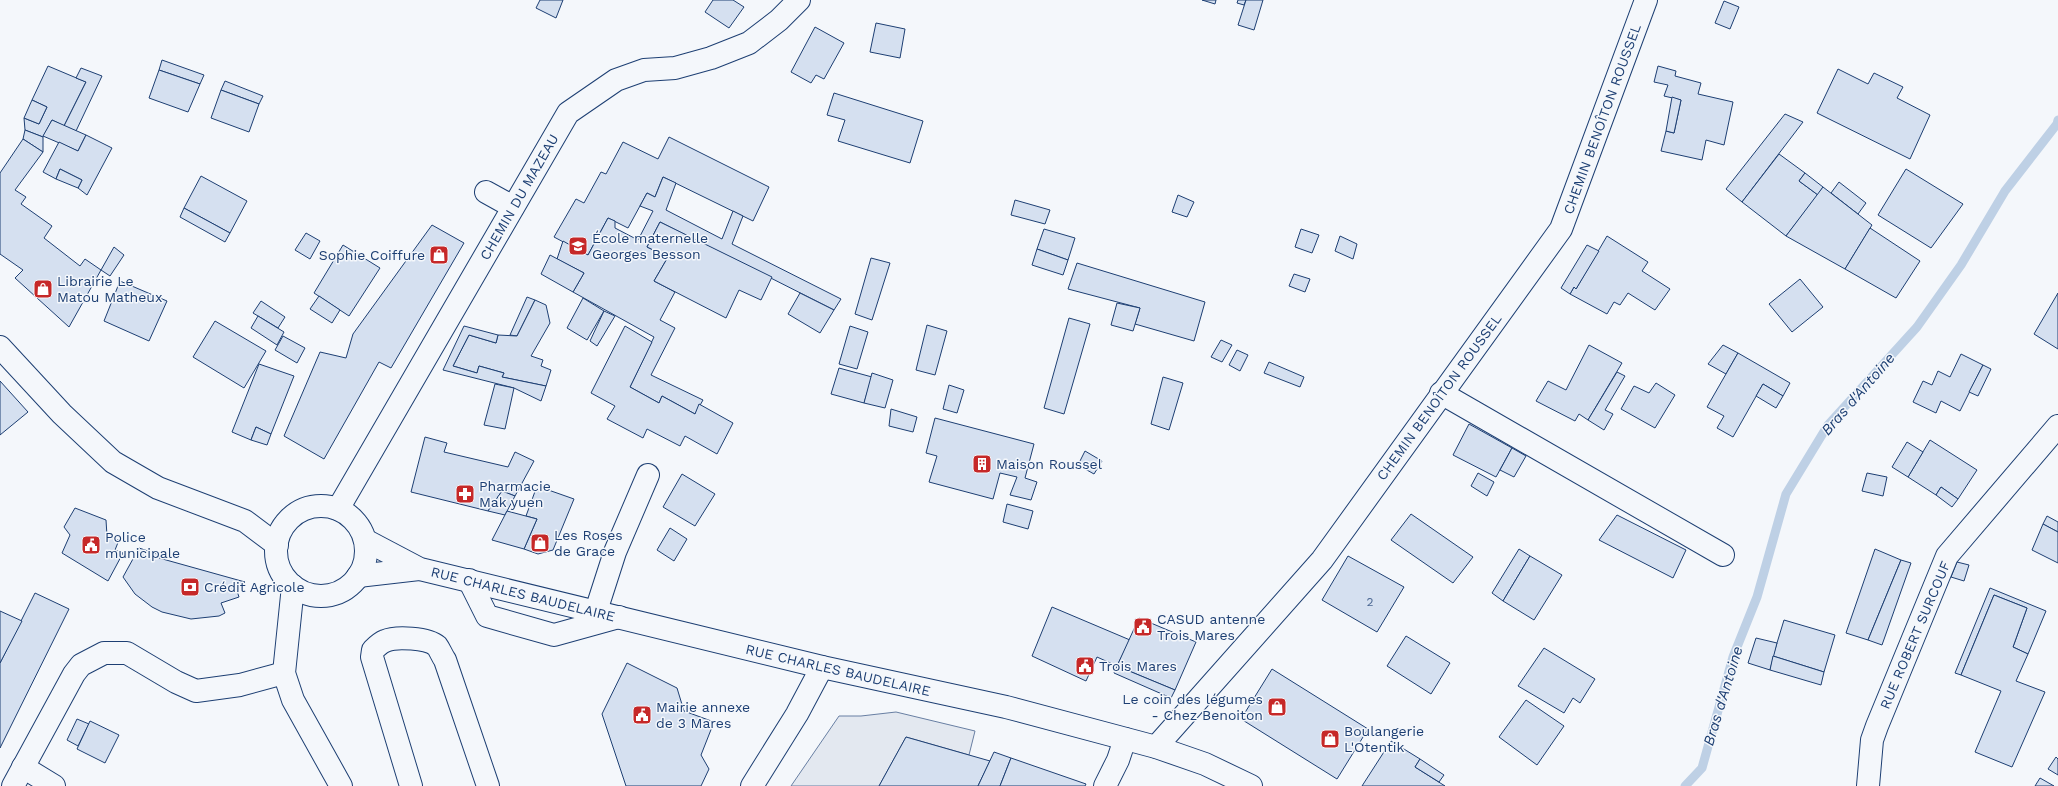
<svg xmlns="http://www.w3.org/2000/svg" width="2058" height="786" viewBox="0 0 2058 786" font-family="'Work Sans',sans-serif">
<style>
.parking{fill:#e3e8f0;stroke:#687fa3}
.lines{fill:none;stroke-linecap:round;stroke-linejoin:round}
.stream{stroke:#bed0e5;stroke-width:9}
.building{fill:#d5e0f0;stroke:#1d3f73}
.minor-casing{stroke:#1d3f73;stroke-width:24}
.major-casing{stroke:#1d3f73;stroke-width:24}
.minor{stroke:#f4f7fb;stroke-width:22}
.major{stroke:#f4f7fb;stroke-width:22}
.labels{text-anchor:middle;stroke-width:3;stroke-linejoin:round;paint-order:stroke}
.number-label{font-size:12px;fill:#4b6792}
.street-label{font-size:14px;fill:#1d3f73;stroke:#f4f7fb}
.poi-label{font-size:14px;fill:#1d3f73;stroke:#f4f7fb;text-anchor:start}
.water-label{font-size:15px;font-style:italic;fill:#1d3f73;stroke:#f4f7fb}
</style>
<rect width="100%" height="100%" fill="#f4f7fb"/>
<path class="parking" d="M 896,712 L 975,731 L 969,755 L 906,737 L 879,786 L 791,786 L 839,716 L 861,716 Z"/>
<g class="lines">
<path class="stream" d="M 1685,786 L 1702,768 L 1733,657 L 1757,597 L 1786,494 L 1828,425 L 1917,327 L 1961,265 L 2005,191 L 2057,124 L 2058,120"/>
</g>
<g class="building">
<path d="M 540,0 L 563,0 L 556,18 L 536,8 Z"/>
<path d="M 713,0 L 733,0 L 744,7 L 729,28 L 705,12 Z"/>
<path d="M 1202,0 L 1216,0 L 1215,4 Z"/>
<path d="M 1238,0 L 1246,0 L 1244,5 L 1237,3 Z"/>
<path d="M 1246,0 L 1263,0 L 1254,30 L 1238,25 Z"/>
<path d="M 1724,1 L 1739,7 L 1730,29 L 1715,23 Z"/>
<path d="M 876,23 L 905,29 L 900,58 L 870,52 Z"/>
<path d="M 815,27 L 844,43 L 824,79 L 816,75 L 811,83 L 791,72 Z"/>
<path d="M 162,60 L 204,75 L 200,84 L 159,70 Z"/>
<path d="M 48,66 L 86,82 L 64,126 L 52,120 L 43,137 L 25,130 L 24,118 L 39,124 L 47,107 L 32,100 Z"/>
<path d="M 1658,66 L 1676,71 L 1675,76 L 1701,83 L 1698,94 L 1733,102 L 1724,145 L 1706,140 L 1702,160 L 1661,151 L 1666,131 L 1674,133 L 1681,100 L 1664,96 L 1668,85 L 1654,82 Z"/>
<path d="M 81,68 L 102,76 L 76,131 L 64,126 L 86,82 L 76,78 Z"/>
<path d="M 1838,69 L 1868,84 L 1874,73 L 1903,87 L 1897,98 L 1930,115 L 1910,159 L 1817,113 Z"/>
<path d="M 159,70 L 200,84 L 188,112 L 149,98 Z"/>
<path d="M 225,81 L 263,96 L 259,104 L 221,90 Z"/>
<path d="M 221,90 L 259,104 L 249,132 L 211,118 Z"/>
<path d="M 834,93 L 923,121 L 910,163 L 838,141 L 845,120 L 827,115 Z"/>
<path d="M 1672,97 L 1681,100 L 1674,133 L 1666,131 Z"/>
<path d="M 32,100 L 47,107 L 39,124 L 24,118 Z"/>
<path d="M 1785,114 L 1803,122 L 1742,202 L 1726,189 Z"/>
<path d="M 52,120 L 86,135 L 78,151 L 43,136 Z"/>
<path d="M 25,130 L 43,137 L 43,152 L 23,139 Z"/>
<path d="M 86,135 L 112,148 L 87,195 L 78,188 L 82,180 L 60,169 L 56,179 L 43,172 L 59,142 L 78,151 Z"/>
<path d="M 669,137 L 769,187 L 753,221 L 663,177 L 655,197 L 647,193 L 628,228 L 608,218 L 588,255 L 554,237 L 576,199 L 584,203 L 601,172 L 606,174 L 623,142 L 658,159 Z"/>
<path d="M 23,139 L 43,152 L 15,190 L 26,197 L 21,204 L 52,226 L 44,238 L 80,266 L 85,259 L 101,270 L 69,327 L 15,278 L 23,270 L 0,254 L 0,173 Z"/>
<path d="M 1779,154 L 1805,173 L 1799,181 L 1818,195 L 1786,236 L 1742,202 Z"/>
<path d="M 60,169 L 82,180 L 78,188 L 56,179 Z"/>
<path d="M 1906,169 L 1963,204 L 1931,248 L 1878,215 Z"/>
<path d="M 1805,173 L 1823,187 L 1818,195 L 1799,181 Z"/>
<path d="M 201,176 L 247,201 L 230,233 L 184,208 Z"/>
<path d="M 663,177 L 676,183 L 666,210 L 722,239 L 733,211 L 743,216 L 732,244 L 841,299 L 834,310 L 660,222 L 647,247 L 668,257 L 654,281 L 675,292 L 660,320 L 675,328 L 651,375 L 703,400 L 695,414 L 662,396 L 659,403 L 630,387 L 654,337 L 573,292 L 584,273 L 557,259 L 563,241 L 588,255 L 608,218 L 615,221 L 615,228 L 638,240 L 653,211 L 640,206 L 647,193 L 655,197 Z"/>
<path d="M 1839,182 L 1866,203 L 1858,214 L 1831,193 Z"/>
<path d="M 1823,187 L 1872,225 L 1845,269 L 1786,236 Z"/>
<path d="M 1178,195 L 1194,202 L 1187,217 L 1172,212 Z"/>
<path d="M 1015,200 L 1050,210 L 1045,224 L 1011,215 Z"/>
<path d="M 184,208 L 230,233 L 225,242 L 180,217 Z"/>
<path d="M 660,222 L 772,277 L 761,300 L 739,290 L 726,318 L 654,281 L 668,257 L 647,247 Z"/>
<path d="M 432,225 L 464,243 L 391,368 L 379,362 L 324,459 L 284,436 L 320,352 L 346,358 L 353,334 Z"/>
<path d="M 1870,228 L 1920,261 L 1896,298 L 1845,269 Z"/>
<path d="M 1044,229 L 1075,238 L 1068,260 L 1037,249 Z"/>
<path d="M 1301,229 L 1319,235 L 1312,253 L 1295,247 Z"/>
<path d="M 306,233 L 320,241 L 310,259 L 295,250 Z"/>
<path d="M 1340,236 L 1357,244 L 1353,259 L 1335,251 Z"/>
<path d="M 1607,236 L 1648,262 L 1642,271 L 1670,289 L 1655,310 L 1628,293 L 1620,305 L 1614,302 L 1607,314 L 1570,294 L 1574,287 L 1576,289 Z"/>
<path d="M 343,245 L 380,268 L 349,316 L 314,293 Z"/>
<path d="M 1587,245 L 1599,251 L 1576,289 L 1574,287 L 1570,294 L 1561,288 Z"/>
<path d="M 114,247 L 124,255 L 110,276 L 101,270 Z"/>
<path d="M 1037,249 L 1068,260 L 1063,275 L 1032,265 Z"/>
<path d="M 550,255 L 584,273 L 573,292 L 541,274 Z"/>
<path d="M 871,258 L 890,263 L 872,320 L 855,314 Z"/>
<path d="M 1077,263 L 1205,302 L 1194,341 L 1135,324 L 1140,308 L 1068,289 Z"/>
<path d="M 1294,274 L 1310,279 L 1305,292 L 1289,286 Z"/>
<path d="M 1800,279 L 1823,307 L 1792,332 L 1769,304 Z"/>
<path d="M 120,281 L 167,301 L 149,341 L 104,321 Z"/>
<path d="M 800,293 L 834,310 L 820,333 L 788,314 Z"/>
<path d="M 2058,293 L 2058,349 L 2034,334 Z"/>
<path d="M 319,296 L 340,310 L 332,323 L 310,309 Z"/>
<path d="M 527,297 L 535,300 L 517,336 L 510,335 Z"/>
<path d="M 583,298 L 604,311 L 587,340 L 567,328 Z"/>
<path d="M 535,300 L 546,305 L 550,323 L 531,356 L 543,360 L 541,366 L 551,370 L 546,386 L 502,377 L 504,373 L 479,366 L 477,373 L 453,366 L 469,335 L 496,343 L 498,335 L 517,336 Z"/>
<path d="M 261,301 L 285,317 L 278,328 L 253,313 Z"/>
<path d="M 1117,303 L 1140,308 L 1133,331 L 1111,325 Z"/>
<path d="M 604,311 L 615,316 L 597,346 L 590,341 Z"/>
<path d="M 258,316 L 284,332 L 277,345 L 251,328 Z"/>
<path d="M 1069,318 L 1090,324 L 1064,414 L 1044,408 Z"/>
<path d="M 215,321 L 266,351 L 244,388 L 193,357 Z"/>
<path d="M 927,325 L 947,331 L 935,375 L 916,370 Z"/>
<path d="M 464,326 L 498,335 L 496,343 L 469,335 L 453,366 L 477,373 L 479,366 L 504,373 L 502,377 L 546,386 L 541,401 L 514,388 L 443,370 Z"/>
<path d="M 625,326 L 652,342 L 630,387 L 659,403 L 662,396 L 695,414 L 699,404 L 733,423 L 717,454 L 685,436 L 680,446 L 647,429 L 643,438 L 607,419 L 615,406 L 591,393 Z"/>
<path d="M 850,326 L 868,332 L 857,369 L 839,364 Z"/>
<path d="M 283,336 L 305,348 L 297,363 L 275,350 Z"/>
<path d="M 1221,340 L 1232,345 L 1222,362 L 1211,357 Z"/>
<path d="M 1589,345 L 1622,363 L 1588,420 L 1579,414 L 1575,421 L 1536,401 L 1548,381 L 1566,390 Z"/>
<path d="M 1723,345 L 1738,353 L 1726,374 L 1708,364 Z"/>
<path d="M 1237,350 L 1248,355 L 1240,371 L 1229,365 Z"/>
<path d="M 1738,353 L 1790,383 L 1783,396 L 1763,384 L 1733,437 L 1717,428 L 1724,416 L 1707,407 Z"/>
<path d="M 1961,354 L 1983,365 L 1960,411 L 1941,401 L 1936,413 L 1913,402 L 1923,381 L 1932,385 L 1938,371 L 1950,377 Z"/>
<path d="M 1269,362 L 1304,377 L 1300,387 L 1264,373 Z"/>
<path d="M 259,364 L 294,376 L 271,434 L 256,427 L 251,440 L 232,432 Z"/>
<path d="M 1983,365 L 1991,369 L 1978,396 L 1969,392 Z"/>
<path d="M 839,368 L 872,377 L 864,403 L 831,394 Z"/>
<path d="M 1617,372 L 1625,376 L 1605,410 L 1613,414 L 1604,430 L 1588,420 Z"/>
<path d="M 872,373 L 893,380 L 885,408 L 864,403 Z"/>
<path d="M 1163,377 L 1183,383 L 1169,430 L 1151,424 Z"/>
<path d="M 0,381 L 28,412 L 0,435 Z"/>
<path d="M 1656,383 L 1675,395 L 1655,428 L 1621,409 L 1634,386 L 1649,393 Z"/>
<path d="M 495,384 L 514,388 L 505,429 L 484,425 Z"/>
<path d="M 1763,384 L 1783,396 L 1776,408 L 1756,396 Z"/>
<path d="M 949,385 L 964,390 L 957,413 L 943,409 Z"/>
<path d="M 891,409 L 917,417 L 913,432 L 889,426 Z"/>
<path d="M 935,418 L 1034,444 L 1025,478 L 1037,482 L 1031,500 L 1010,495 L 1017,477 L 1000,473 L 993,499 L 929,482 L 937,456 L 926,453 Z"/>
<path d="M 1469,424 L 1512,448 L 1496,477 L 1453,455 Z"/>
<path d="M 256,427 L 271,434 L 267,445 L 251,440 Z"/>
<path d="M 425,437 L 447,443 L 444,452 L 508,467 L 515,452 L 534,461 L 515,496 L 502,491 L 488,511 L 411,492 Z"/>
<path d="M 1930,440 L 1977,470 L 1958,499 L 1941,487 L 1936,495 L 1908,477 Z"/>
<path d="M 1907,442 L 1923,452 L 1908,477 L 1892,467 Z"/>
<path d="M 1512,448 L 1526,456 L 1514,477 L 1500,470 Z"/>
<path d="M 1085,451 L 1102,461 L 1094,474 L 1078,465 Z"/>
<path d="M 1478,473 L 1494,482 L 1487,496 L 1471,486 Z"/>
<path d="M 1867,473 L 1887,477 L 1883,496 L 1862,491 Z"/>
<path d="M 682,474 L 715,494 L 695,526 L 663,507 Z"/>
<path d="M 537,486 L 574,499 L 553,550 L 538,554 L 524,549 L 537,519 L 526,516 Z"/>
<path d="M 1941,487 L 1958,499 L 1952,507 L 1936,495 Z"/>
<path d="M 502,491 L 515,496 L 505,515 L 488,511 Z"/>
<path d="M 1007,504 L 1033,511 L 1028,529 L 1003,522 Z"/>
<path d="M 75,508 L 106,520 L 107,536 L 119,540 L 115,550 L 123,553 L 108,581 L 62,553 L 70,535 L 64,527 Z"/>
<path d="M 507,511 L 537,519 L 524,549 L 492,540 Z"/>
<path d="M 1411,514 L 1473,557 L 1453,583 L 1391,540 Z"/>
<path d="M 1617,515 L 1686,550 L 1673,578 L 1599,540 Z"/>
<path d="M 2047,516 L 2058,522 L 2058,532 L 2043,524 Z"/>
<path d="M 2043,524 L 2058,532 L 2058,563 L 2032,550 Z"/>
<path d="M 670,528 L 687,539 L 674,561 L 657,550 Z"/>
<path d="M 139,548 L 160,555 L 159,558 L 245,582 L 235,585 L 239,597 L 221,603 L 225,613 L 219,616 L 191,619 L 162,612 L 152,607 L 135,594 L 123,577 Z"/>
<path d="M 1519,549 L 1530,556 L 1503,601 L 1492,593 Z"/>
<path d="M 1875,549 L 1901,560 L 1868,640 L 1846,633 Z"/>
<path d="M 1348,556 L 1404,587 L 1377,632 L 1322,600 Z"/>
<path d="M 1530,556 L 1562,575 L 1534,620 L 1503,601 Z"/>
<path d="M 1901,560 L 1911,563 L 1882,645 L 1868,640 Z"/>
<path d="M 1957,562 L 1969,565 L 1964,581 L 1951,577 Z"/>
<path d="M 1990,588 L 2046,611 L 2028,654 L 2013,647 L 2027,608 L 1994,595 L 1961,675 L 1955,673 Z"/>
<path d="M 35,593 L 69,609 L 0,748 L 0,663 Z"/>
<path d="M 1994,595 L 2027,608 L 2013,647 L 2028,654 L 2016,681 L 2045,692 L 2012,767 L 1975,752 L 2001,691 L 1961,675 Z"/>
<path d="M 1052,607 L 1130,640 L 1117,666 L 1097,657 L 1086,681 L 1032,656 Z"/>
<path d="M 0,611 L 22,621 L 0,663 Z"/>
<path d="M 1139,618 L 1196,642 L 1175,690 L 1117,666 Z"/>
<path d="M 1784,620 L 1835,635 L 1824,672 L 1773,656 Z"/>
<path d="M 1406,636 L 1450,663 L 1431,694 L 1387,666 Z"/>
<path d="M 1756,638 L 1777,643 L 1770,670 L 1748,663 Z"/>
<path d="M 1544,648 L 1595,679 L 1580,703 L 1573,698 L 1564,713 L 1518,686 Z"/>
<path d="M 1773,656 L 1824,672 L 1821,685 L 1770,670 Z"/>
<path d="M 627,663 L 677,688 L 684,711 L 714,722 L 701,755 L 709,769 L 701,786 L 626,786 L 602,714 Z"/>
<path d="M 1117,666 L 1175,690 L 1171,698 L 1114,673 Z"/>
<path d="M 1272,669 L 1368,729 L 1337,779 L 1241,719 Z"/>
<path d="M 1526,700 L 1564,726 L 1537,765 L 1499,737 Z"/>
<path d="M 77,719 L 89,724 L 78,746 L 67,740 Z"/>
<path d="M 90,721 L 119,735 L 105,763 L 77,749 Z"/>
<path d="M 906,737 L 990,761 L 978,786 L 879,786 Z"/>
<path d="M 1391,741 L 1420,759 L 1415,767 L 1445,786 L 1362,786 Z"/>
<path d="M 994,752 L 1011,758 L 1000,786 L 978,786 Z"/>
<path d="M 2056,757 L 2058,759 L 2058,775 L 2048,769 Z"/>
<path d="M 1011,758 L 1086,784 L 1085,786 L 1000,786 Z"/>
<path d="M 1420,759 L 1444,775 L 1439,782 L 1415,767 Z"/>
<path d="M 2040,778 L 2054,786 L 2035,786 Z"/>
</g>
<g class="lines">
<defs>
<g id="minor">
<path d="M 486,192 L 513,207"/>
<path d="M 1441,393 L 1723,555"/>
<path d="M 338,509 L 568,113 L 616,80 L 644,70 L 675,68 L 711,58 L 749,43 L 779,20 L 799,0"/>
<path d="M 469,580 L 487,616 L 554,635 L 619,617"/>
<path d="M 596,611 L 615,552 L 648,475"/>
<path d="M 1156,747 L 1322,560 L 1561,229 L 1646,0"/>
<path d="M 23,767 L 54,786"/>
<path d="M 13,786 L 74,674 L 81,665 L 104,653 L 127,653 L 176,682 L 196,691 L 240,685 L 284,673"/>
<path d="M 411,786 L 372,657 L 373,650 C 376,647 380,643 385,641 C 396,636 428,638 437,646 C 440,650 442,656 445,660 L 488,786"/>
<path d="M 752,786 L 797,714 L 822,667"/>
<path d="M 1105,786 L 1118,760 L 1125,739"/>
<path d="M 1868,786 L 1872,740 L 1877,726 L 1947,556 L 2058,426"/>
</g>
<g id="major">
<path d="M 0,347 L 62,414 L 113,462 L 158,488 L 245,521 L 277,545"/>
<circle cx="321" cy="551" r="45"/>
<path d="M 365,540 L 420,569 L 822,667 L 1006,707 L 1156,747 L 1205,764 L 1251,786"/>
<path d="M 358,576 L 419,569"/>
<path d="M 293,586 L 284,673 L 293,700 L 341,786"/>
</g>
</defs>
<use href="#minor" class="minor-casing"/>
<use href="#major" class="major-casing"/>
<use href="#minor" class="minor"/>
<use href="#major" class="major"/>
</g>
<defs>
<symbol id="school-square" viewBox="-11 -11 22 22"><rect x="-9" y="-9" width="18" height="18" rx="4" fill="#c62828" stroke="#f4f7fb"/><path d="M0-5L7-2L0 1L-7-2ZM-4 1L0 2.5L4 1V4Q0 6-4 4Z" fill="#fff"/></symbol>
<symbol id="shop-square" viewBox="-11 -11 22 22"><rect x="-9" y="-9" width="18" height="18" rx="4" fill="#c62828" stroke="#f4f7fb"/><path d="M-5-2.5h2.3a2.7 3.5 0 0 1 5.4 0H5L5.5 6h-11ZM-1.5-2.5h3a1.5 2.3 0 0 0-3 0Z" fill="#fff"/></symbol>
<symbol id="building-square" viewBox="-11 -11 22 22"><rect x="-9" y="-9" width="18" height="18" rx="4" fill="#c62828" stroke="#f4f7fb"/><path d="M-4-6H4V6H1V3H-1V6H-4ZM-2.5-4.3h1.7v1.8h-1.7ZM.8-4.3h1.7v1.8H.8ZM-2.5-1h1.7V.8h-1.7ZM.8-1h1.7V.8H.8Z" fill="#fff"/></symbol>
<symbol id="pharmacy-square" viewBox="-11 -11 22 22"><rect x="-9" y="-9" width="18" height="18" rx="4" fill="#c62828" stroke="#f4f7fb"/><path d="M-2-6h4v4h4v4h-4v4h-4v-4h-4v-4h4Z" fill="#fff"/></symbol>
<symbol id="civic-square" viewBox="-11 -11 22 22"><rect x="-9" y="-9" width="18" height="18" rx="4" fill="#c62828" stroke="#f4f7fb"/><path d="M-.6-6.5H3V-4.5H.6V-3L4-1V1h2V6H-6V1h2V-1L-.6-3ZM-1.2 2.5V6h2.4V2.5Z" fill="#fff"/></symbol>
<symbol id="bank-square" viewBox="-11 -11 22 22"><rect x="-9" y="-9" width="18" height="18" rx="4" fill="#c62828" stroke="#f4f7fb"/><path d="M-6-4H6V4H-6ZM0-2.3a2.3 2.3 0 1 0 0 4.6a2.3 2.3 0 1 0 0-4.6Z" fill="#fff"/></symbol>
</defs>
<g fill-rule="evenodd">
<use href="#school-square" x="567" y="235" width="22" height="22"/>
<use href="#shop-square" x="428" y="244" width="22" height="22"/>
<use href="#shop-square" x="32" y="278" width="22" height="22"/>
<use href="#building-square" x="971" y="453" width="22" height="22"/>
<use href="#pharmacy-square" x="454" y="483" width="22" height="22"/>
<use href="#shop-square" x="529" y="532" width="22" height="22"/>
<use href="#civic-square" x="80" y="534" width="22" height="22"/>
<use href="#bank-square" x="179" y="576" width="22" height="22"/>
<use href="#civic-square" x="1132" y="616" width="22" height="22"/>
<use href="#civic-square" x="1074" y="655" width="22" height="22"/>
<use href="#shop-square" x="1266" y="696" width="22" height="22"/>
<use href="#civic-square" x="631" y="704" width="22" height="22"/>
<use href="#shop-square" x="1319" y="728" width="22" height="22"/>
</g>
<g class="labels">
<g class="number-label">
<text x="1370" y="606">2</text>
</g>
<g class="street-label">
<text transform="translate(1602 119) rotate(-70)" y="5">CHEMIN BENOÎTON ROUSSEL</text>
<text transform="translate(519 197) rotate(-60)" y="5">CHEMIN DU MAZEAU</text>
<text transform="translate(1439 397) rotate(-54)" y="5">CHEMIN BENOÎTON ROUSSEL</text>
<text transform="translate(523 594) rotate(14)" y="5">RUE CHARLES BAUDELAIRE</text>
<text transform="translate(1915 635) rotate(-67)" y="5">RUE ROBERT SURCOUF</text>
<text transform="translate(838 670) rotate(13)" y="5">RUE CHARLES BAUDELAIRE</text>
</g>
<g class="poi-label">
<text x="592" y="243">École maternelle<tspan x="592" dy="16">Georges Besson</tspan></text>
<text x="425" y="260" text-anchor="end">Sophie Coiffure</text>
<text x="57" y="286">Librairie Le<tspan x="57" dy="16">Matou Matheux</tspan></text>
<text x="996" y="469">Maison Roussel</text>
<text x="479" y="491">Pharmacie<tspan x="479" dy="16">Mak yuen</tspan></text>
<text x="554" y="540">Les Roses<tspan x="554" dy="16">de Grace</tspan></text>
<text x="105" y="542">Police<tspan x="105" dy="16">municipale</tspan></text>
<text x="204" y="592">Crédit Agricole</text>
<text x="1157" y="624">CASUD antenne<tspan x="1157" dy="16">Trois Mares</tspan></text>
<text x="1099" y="671">Trois Mares</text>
<text x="1263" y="704" text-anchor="end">Le coin des légumes<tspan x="1263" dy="16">- Chez Benoiton</tspan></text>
<text x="656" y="712">Mairie annexe<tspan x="656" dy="16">de 3 Mares</tspan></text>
<text x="1344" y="736">Boulangerie<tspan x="1344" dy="16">L'Otentik</tspan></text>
</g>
<g class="water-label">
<text transform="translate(1858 394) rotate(-49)" y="5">Bras d'Antoine</text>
<text transform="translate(1723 696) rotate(-73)" y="5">Bras d'Antoine</text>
</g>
</g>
</svg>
